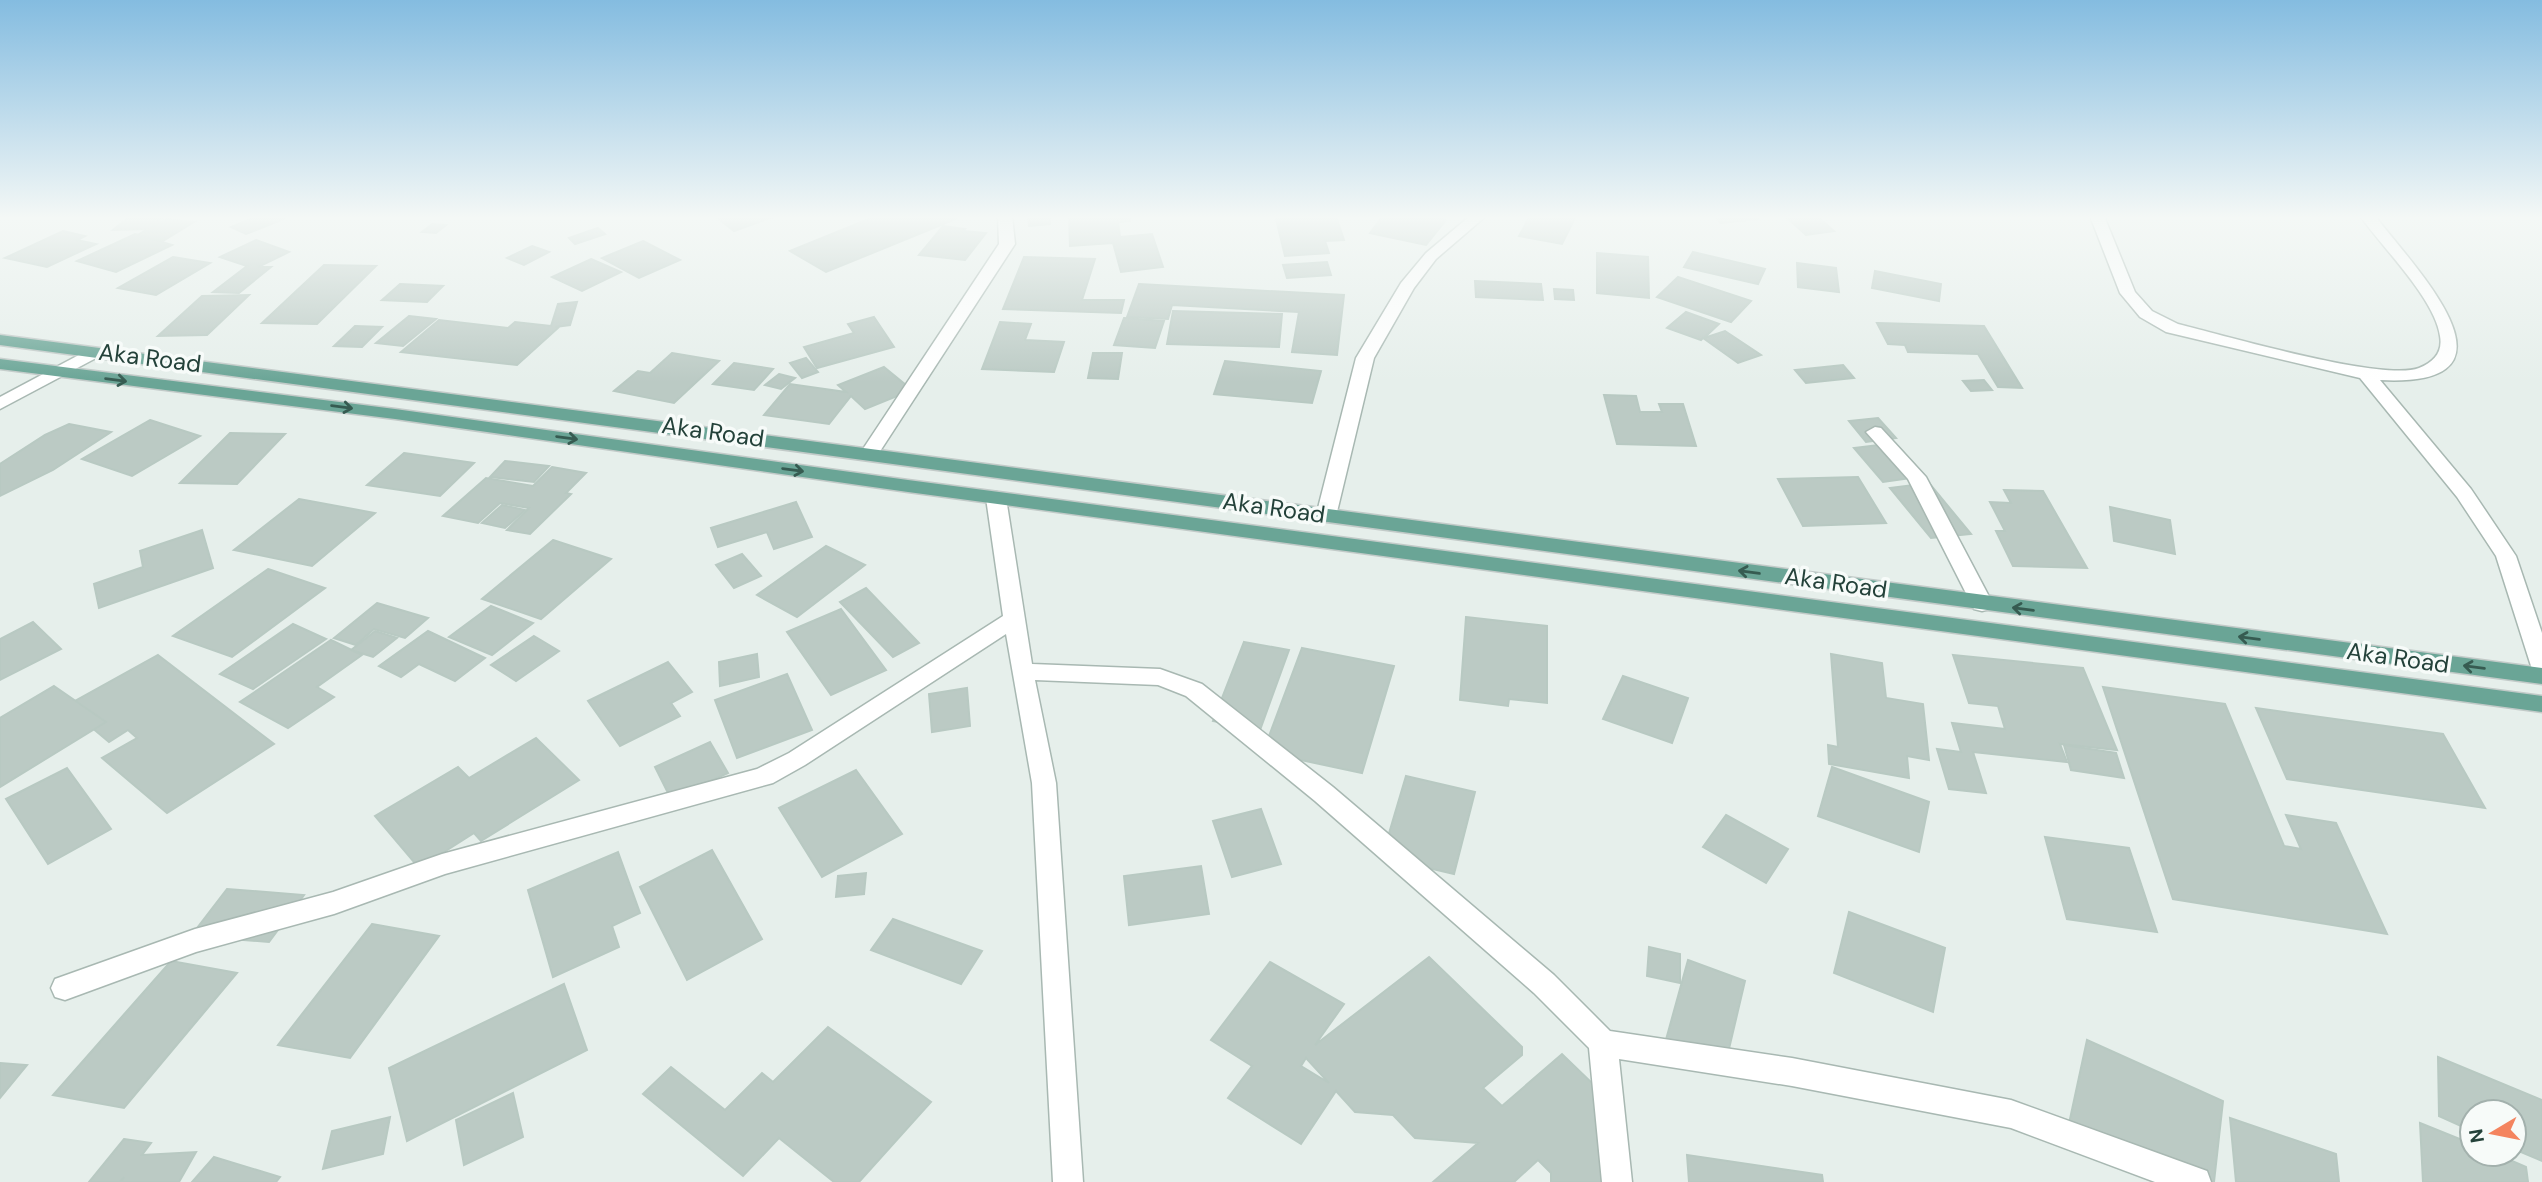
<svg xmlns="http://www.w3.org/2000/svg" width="2542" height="1182" viewBox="0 0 2542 1182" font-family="'DM Sans',sans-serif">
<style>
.building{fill:#bbcac4;stroke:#b8c9c2;stroke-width:2;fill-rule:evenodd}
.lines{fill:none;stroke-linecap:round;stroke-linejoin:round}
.minor-casing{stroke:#a8b8b2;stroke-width:3}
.major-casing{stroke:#c2cac8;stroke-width:3}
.minor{fill:#fff;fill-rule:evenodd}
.major{fill:#6aa596;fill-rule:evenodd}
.oneway{stroke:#365b51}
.labels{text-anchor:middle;stroke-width:7;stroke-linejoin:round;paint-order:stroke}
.street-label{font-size:24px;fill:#24423a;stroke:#f7fbf9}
</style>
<rect width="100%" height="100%" fill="#e6efeb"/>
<g class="building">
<path d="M 130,216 L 164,216 L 152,227 L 166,219 L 194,222 L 163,241 L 134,237 L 148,229 L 113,230 Z"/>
<path d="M 258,216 L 278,216 L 284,219 L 246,234 L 231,227 Z"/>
<path d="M 715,216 L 776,216 L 734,231 Z"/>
<path d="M 876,216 L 958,218 L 826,272 L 790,251 Z"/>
<path d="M 1028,216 L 1049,216 L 1050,224 L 1029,226 Z"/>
<path d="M 1069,216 L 1130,216 L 1130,221 L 1118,222 L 1120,237 L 1152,234 L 1163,267 L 1121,272 L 1113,243 L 1070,246 Z"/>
<path d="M 1336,216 L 1344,240 L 1325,241 L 1329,253 L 1285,256 L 1276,219 Z"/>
<path d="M 1383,216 L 1430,216 L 1446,220 L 1426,245 L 1370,233 Z"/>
<path d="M 1530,216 L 1576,216 L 1562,244 L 1519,236 Z"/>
<path d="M 1715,216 L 1756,216 L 1758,219 L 1721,223 Z"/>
<path d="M 1785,216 L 1817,216 L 1834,231 L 1806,235 Z"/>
<path d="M 432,224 L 446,225 L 436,233 L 422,232 Z"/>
<path d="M 943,226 L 965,229 L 963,231 L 986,233 L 965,260 L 919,255 Z"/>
<path d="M 598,228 L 605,234 L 575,244 L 569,238 Z"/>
<path d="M 63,231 L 85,236 L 77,240 L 96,244 L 47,267 L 5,258 Z"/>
<path d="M 135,234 L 172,245 L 116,272 L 77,261 Z"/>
<path d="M 256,240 L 289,252 L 258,267 L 271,267 L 239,293 L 213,292 L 247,266 L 220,257 Z"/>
<path d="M 643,241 L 680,260 L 639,278 L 602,258 Z"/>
<path d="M 532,246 L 549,252 L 524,265 L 507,258 Z"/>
<path d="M 1693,252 L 1765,269 L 1758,284 L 1684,267 Z"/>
<path d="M 1597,253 L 1648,257 L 1649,298 L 1597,293 Z"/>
<path d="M 173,257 L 210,263 L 156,295 L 118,288 Z"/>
<path d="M 1024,257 L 1095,259 L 1082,300 L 1124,300 L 1121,313 L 1003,309 Z"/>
<path d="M 591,259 L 621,272 L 582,291 L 552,277 Z"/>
<path d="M 1327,262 L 1331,275 L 1287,278 L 1283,265 Z"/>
<path d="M 1797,263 L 1836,268 L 1839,292 L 1798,287 Z"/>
<path d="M 324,265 L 376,266 L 317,324 L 262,323 Z"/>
<path d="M 1875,271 L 1941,284 L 1939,301 L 1872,288 Z"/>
<path d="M 1678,277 L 1751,301 L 1731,322 L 1657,297 Z"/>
<path d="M 1475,281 L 1541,284 L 1543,300 L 1476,297 Z"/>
<path d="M 400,284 L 443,286 L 427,302 L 382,300 Z"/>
<path d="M 1139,284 L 1344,295 L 1337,355 L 1292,352 L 1299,312 L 1172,305 L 1168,319 L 1127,317 Z"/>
<path d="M 1554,289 L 1573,290 L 1574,300 L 1555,299 Z"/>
<path d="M 249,295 L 207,335 L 158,336 L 202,296 Z"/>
<path d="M 577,302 L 570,325 L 555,327 L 559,327 L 517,365 L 401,352 L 439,320 L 508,328 L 515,322 L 551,326 L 558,304 Z"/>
<path d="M 1173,311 L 1282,314 L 1279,347 L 1167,344 Z"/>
<path d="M 1686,312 L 1719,324 L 1704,338 L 1725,331 L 1761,355 L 1738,363 L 1703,338 L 1701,340 L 1667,328 Z"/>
<path d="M 409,316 L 436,319 L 403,346 L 376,343 Z"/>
<path d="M 874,317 L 894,347 L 817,368 L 804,347 L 854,333 L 848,324 Z"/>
<path d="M 1124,318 L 1164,321 L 1155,348 L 1114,345 Z"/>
<path d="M 1000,322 L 1031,324 L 1025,340 L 1064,342 L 1054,372 L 982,369 Z"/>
<path d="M 1877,323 L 1984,326 L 2022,388 L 1998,387 L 1978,354 L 1908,352 L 1905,345 L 1888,344 Z"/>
<path d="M 355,326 L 382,327 L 362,347 L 334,346 Z"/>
<path d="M 672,353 L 719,361 L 674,403 L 614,391 L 638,371 L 650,373 Z"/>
<path d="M 1093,353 L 1122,353 L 1118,379 L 1088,378 Z"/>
<path d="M 806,358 L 818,372 L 802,378 L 790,363 Z"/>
<path d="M 1225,361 L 1321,371 L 1312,403 L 1214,394 Z"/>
<path d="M 734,363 L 773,369 L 754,390 L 713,384 Z"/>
<path d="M 1843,365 L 1854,378 L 1806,383 L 1795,370 Z"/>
<path d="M 884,367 L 912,390 L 865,409 L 851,396 L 829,424 L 764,415 L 790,384 L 846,392 L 838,385 Z"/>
<path d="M 779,374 L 795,378 L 781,389 L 765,385 Z"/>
<path d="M 1984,380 L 1992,390 L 1971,391 L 1963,381 Z"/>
<path d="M 1604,395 L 1636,396 L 1640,412 L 1662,412 L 1659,404 L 1683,404 L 1696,446 L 1617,444 Z"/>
<path d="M 1878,418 L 1896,438 L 1866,442 L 1849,421 Z"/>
<path d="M 150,420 L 200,436 L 132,476 L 82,459 Z"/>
<path d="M 69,424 L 111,432 L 53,470 L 0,496 L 0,464 L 45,435 Z"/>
<path d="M 230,433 L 285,434 L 237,484 L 180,483 Z"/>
<path d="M 1895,443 L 1925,476 L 1883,482 L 1854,448 Z"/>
<path d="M 404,453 L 474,463 L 440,496 L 367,485 Z"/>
<path d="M 505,461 L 549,466 L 534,482 L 490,477 Z"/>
<path d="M 552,467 L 586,473 L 566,493 L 571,494 L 530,534 L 507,530 L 529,508 L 500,503 L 478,523 L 443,516 L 486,478 L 533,486 Z"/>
<path d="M 1858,477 L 1886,523 L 1803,526 L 1778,479 Z"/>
<path d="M 1929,483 L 1971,534 L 1931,538 L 1890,488 Z"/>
<path d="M 2004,490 L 2043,491 L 2087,568 L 2013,566 L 1996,531 L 2005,531 L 1990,502 L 2011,503 Z"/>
<path d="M 299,499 L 375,513 L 312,566 L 234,550 Z"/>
<path d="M 796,502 L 812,537 L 774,549 L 767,532 L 718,547 L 711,528 Z"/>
<path d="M 502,505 L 525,510 L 505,528 L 482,523 Z"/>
<path d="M 2110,507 L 2170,520 L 2175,554 L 2114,541 Z"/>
<path d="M 202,530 L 213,568 L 99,608 L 94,584 L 143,567 L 140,551 Z"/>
<path d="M 553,540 L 611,559 L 541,619 L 482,599 Z"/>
<path d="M 826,546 L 865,565 L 797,617 L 757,595 Z"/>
<path d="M 742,554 L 761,576 L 734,588 L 716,565 Z"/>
<path d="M 268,569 L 325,588 L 232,657 L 173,636 Z"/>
<path d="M 866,588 L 919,643 L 893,657 L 840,602 Z"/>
<path d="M 377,603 L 428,618 L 405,638 L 374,629 L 356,645 L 334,638 Z"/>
<path d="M 491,606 L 533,623 L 492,655 L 449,637 Z"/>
<path d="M 841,609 L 886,670 L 831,695 L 787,632 Z"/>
<path d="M 1466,617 L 1547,626 L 1547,703 L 1509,699 L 1508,706 L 1460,700 Z"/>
<path d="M 33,622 L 61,649 L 0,680 L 0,639 Z"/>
<path d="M 293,624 L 326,639 L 253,689 L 220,674 Z"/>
<path d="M 375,631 L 397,638 L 373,657 L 351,650 Z"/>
<path d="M 428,631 L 485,658 L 455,681 L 419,664 L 401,677 L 379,666 Z"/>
<path d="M 534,636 L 559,651 L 516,681 L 491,665 Z"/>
<path d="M 331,640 L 362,655 L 317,687 L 334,697 L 288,728 L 240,702 Z"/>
<path d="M 1244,642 L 1289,650 L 1260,730 L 1213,721 Z"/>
<path d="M 1302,648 L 1394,666 L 1362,773 L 1263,752 Z"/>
<path d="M 757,654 L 759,677 L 720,686 L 719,662 Z"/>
<path d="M 1831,654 L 1882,663 L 1886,698 L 1923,704 L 1929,760 L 1907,756 L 1909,778 L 1829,764 L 1828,745 L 1838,747 Z"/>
<path d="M 158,655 L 274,744 L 167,813 L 102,758 L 137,738 L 128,730 L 109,742 L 66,706 Z"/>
<path d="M 1953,655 L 2083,668 L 2117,750 L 2060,744 L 2067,762 L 1973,752 L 1986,793 L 1949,789 L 1937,749 L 1961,752 L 1952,723 L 2005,729 L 1998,706 L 1969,703 Z"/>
<path d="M 668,662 L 692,692 L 671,703 L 680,716 L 620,746 L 588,701 Z"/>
<path d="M 787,674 L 812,730 L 737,758 L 715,700 Z"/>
<path d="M 1623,676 L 1688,698 L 1672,743 L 1603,719 Z"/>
<path d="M 54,686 L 106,722 L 0,787 L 0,718 Z"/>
<path d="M 2103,687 L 2225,704 L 2284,846 L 2301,849 L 2286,815 L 2336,823 L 2387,934 L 2173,899 Z"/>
<path d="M 967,688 L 970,726 L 932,732 L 929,694 Z"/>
<path d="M 2256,708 L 2443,734 L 2485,808 L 2287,779 Z"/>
<path d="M 536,738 L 579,780 L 481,841 L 474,833 L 419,868 L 375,816 L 458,767 L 469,778 Z"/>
<path d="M 710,742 L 728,773 L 671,799 L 655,767 Z"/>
<path d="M 2064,745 L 2116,753 L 2124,778 L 2071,770 Z"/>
<path d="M 1832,767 L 1929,802 L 1919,852 L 1818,816 Z"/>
<path d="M 67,768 L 111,829 L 48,864 L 6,799 Z"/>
<path d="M 856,770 L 902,834 L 822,877 L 779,808 Z"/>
<path d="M 1406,776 L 1475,792 L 1454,874 L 1382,857 Z"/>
<path d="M 1261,809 L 1281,864 L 1232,877 L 1213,821 Z"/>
<path d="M 1726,815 L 1788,849 L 1766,883 L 1703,847 Z"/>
<path d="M 2045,837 L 2129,848 L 2157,932 L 2067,919 Z"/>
<path d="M 712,850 L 762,939 L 687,980 L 640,887 Z"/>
<path d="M 618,852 L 640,913 L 612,926 L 619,947 L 553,977 L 528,890 Z"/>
<path d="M 1201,866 L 1209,914 L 1129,925 L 1124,876 Z"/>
<path d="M 866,873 L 864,894 L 836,897 L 838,876 Z"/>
<path d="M 227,889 L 304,895 L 269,942 L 191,936 Z"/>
<path d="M 1849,912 L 1945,948 L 1933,1012 L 1834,973 Z"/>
<path d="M 893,919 L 982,951 L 961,984 L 871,950 Z"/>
<path d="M 372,924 L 439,936 L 350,1058 L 278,1045 Z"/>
<path d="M 1649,947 L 1680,954 L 1680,983 L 1647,976 Z"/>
<path d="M 1429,957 L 1522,1047 L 1522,1055 L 1483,1088 L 1502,1106 L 1562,1054 L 1595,1086 L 1606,1182 L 1551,1182 L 1551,1173 L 1538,1160 L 1514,1182 L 1433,1182 L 1478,1143 L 1415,1138 L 1393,1115 L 1355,1112 L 1336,1091 L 1301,1144 L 1228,1098 L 1252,1066 L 1211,1040 L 1270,962 L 1344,1004 L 1315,1045 ZM 1306,1058 L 1329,1083 L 1301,1066 Z"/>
<path d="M 1688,960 L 1745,981 L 1724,1070 L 1664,1047 Z"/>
<path d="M 171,961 L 237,973 L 124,1108 L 53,1095 Z"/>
<path d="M 564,984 L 587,1050 L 407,1141 L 389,1068 Z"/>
<path d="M 828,1027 L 931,1102 L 859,1182 L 834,1182 L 779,1138 L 743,1176 L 643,1094 L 671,1067 L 725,1110 L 762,1073 L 773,1082 Z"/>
<path d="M 2087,1040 L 2223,1101 L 2214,1182 L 2169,1182 L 2067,1133 Z"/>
<path d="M 2438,1057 L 2542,1100 L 2542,1161 L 2514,1149 L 2514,1112 L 2472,1112 L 2472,1131 L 2439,1116 Z"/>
<path d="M 0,1063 L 27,1065 L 0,1098 Z"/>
<path d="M 513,1093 L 523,1137 L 464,1165 L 456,1120 Z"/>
<path d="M 390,1117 L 383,1154 L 323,1169 L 332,1131 Z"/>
<path d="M 2230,1118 L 2336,1154 L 2339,1182 L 2236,1182 Z"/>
<path d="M 2420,1123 L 2472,1144 L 2472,1154 L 2496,1154 L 2526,1167 L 2528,1182 L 2423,1182 Z"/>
<path d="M 124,1139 L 151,1143 L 142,1155 L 196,1152 L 179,1182 L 121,1182 L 124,1177 L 120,1182 L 89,1182 Z"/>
<path d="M 1687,1155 L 1822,1175 L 1823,1182 L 1689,1182 Z"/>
<path d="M 214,1157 L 280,1177 L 276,1182 L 192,1182 Z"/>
</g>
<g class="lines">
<defs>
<g id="minor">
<path d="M 998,216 L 1012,216 L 1015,244 L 875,459 L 861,459 L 859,455 L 999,244 Z"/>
<path d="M 1470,216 L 1486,216 L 1436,259 L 1414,288 L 1374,358 L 1336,516 L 1333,520 L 1319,520 L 1316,516 L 1356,358 L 1401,283 L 1426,253 Z"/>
<path d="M 2090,216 L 2104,216 L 2135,292 L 2152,311 L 2178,324 C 2223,335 2383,382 2419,368 C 2434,362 2443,352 2440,336 C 2435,299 2382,247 2360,216 L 2375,216 C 2415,268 2534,388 2380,380 L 2471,489 L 2516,556 L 2542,633 L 2542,674 L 2534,672 L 2531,666 L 2496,556 L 2457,497 L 2360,378 L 2166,332 L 2140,317 L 2120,293 Z"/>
<path d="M 92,348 L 100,353 L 98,357 L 0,409 L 0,397 Z"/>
<path d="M 1875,427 L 1881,428 L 1926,477 L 1993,604 L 1990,609 L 1982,611 L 1974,609 L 1908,479 L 1866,432 Z"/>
<path d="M 996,492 L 1003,494 L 1006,498 L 1032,664 L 1160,669 L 1202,684 L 1333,787 L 1554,975 L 1610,1031 L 1792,1058 L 2011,1100 L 2207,1171 L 2211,1182 L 2155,1182 L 2011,1128 L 1792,1086 L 1619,1059 L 1632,1182 L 1602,1182 L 1589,1048 L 1534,993 L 1315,801 L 1186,696 L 1158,685 L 1035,680 L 1056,783 L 1083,1182 L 1053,1182 L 1032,783 L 1006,634 L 805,765 L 773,783 L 445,874 L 334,914 L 196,952 L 65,1000 L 55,997 L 51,988 L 55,979 L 195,929 L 333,892 L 442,854 L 757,769 L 789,753 L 1003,616 L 986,498 L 989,494 Z"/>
</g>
<g id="major">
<path d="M 0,335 L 2542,668 L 2542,684 L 0,345 Z"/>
<path d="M 0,359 L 395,409 L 908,480 L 2542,696 L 2542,712 L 908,492 L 395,419 L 0,369 Z"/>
</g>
</defs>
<use href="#minor" class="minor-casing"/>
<use href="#major" class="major-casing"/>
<use href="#minor" class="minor"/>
<use href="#major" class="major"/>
</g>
<defs><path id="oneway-shaft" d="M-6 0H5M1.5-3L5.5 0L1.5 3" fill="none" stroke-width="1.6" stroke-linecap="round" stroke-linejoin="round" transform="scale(1.75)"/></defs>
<g class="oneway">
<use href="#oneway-shaft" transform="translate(116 380) rotate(7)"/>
<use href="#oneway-shaft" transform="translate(342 407) rotate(7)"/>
<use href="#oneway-shaft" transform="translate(567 438) rotate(8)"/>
<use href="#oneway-shaft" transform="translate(793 470) rotate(8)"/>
<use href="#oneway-shaft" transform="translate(1749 572) rotate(-172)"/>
<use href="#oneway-shaft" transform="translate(2023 609) rotate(-173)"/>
<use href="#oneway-shaft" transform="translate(2249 638) rotate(-173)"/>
<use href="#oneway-shaft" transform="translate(2474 667) rotate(-173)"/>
</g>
<linearGradient id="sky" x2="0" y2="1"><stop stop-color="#84bce0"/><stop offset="0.57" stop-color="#f4f8f6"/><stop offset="1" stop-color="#f4f8f6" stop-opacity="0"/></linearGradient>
<rect width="2542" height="382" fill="url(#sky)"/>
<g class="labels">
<g class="street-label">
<text transform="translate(150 358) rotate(7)" y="8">Aka Road</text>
<text transform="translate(713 432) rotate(8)" y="8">Aka Road</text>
<text transform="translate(1274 508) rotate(8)" y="8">Aka Road</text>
<text transform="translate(1836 583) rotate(8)" y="8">Aka Road</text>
<text transform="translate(2398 658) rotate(8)" y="8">Aka Road</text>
</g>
</g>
<g transform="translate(2493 1133) rotate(260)"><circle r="33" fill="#f7fbf9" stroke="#a3b1ad" stroke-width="2"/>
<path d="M0-5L12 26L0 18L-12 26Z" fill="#f4845f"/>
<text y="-10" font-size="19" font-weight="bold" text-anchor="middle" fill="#24423a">N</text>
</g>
</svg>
